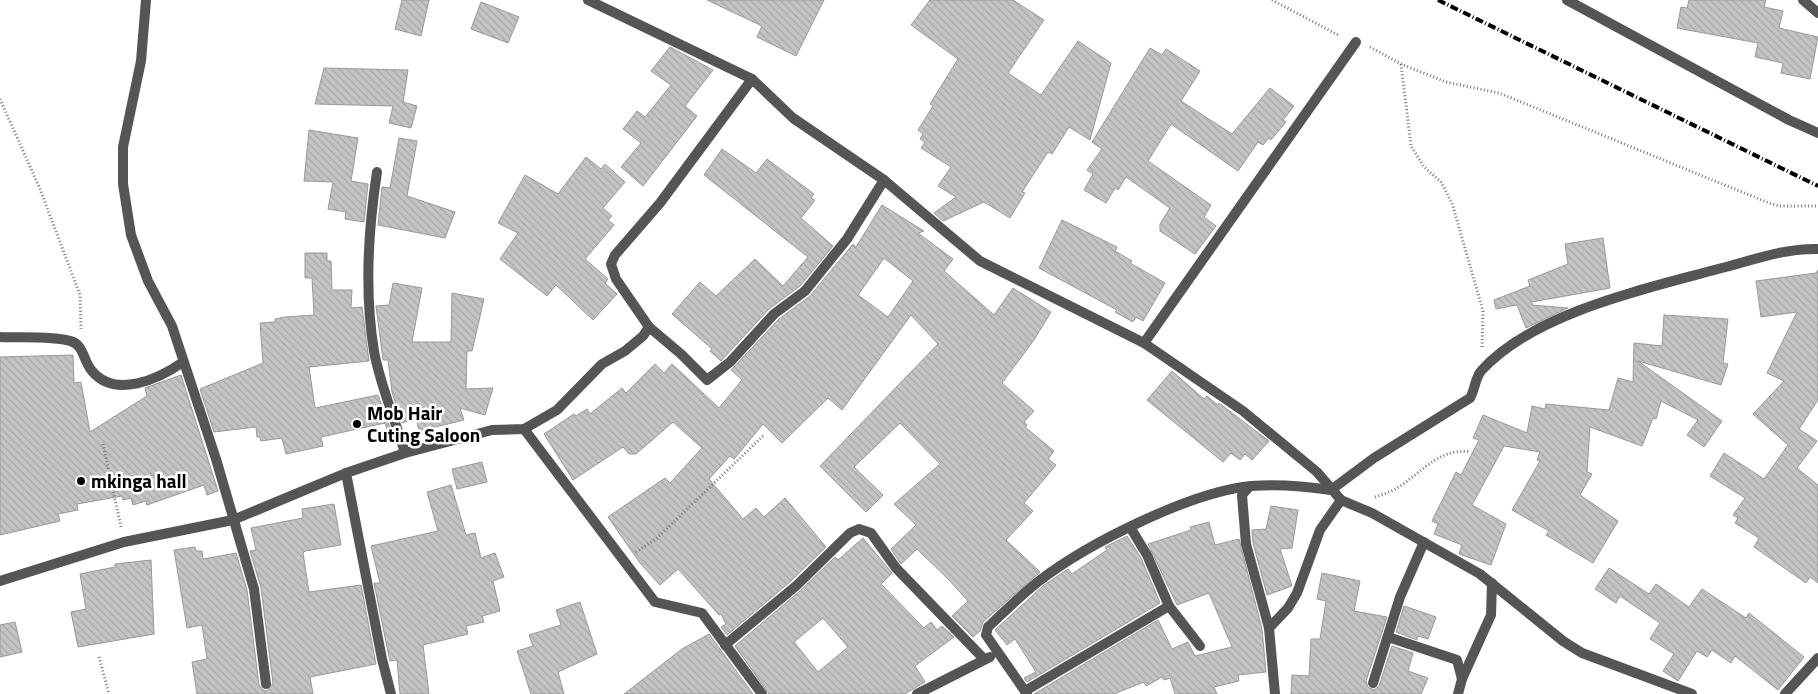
<svg xmlns="http://www.w3.org/2000/svg" width="1818" height="694" viewBox="0 0 1818 694" font-family="'Titillium Web',sans-serif">
<style>
.building{fill:url(#building-back-hatch);stroke:#999;fill-rule:evenodd}
.lines{fill:none;stroke-linecap:round;stroke-linejoin:round}
.path{stroke:#777;stroke-width:3;stroke-dasharray:1 2.5;stroke-linecap:butt}
.street{stroke:#555;stroke-width:10}
.rail{stroke:#000;stroke-width:4;stroke-dasharray:8 2.5 1 2.5;stroke-linecap:butt}
.poi-dot{fill:#000;stroke:#fff;stroke-width:2}
.labels{text-anchor:middle;stroke-width:5;stroke-linejoin:round;paint-order:stroke}
.poi-label{font-size:19px;font-weight:bold;fill:#000;stroke:#fff;text-anchor:start}
</style>
<defs>
<pattern id="building-back-hatch" width="6" height="6" patternUnits="userSpaceOnUse" patternTransform="scale(1.25)"><rect width="6" height="6" fill="#c4c4c4"/><path d="M-1 5l2 2M0 0l6 6M5-1l2 2" fill="none" stroke="#a7a7a7"/></pattern>
</defs>
<rect width="100%" height="100%" fill="#fff"/>
<g class="building">
<path d="M 402,0 L 429,0 L 421,36 L 395,29 Z"/>
<path d="M 707,0 L 824,0 L 796,56 L 757,37 L 762,26 Z"/>
<path d="M 930,0 L 1013,0 L 1044,20 L 1008,73 L 1041,95 L 1078,41 L 1111,63 L 1090,140 L 1069,127 L 1052,154 L 1048,152 L 1022,192 L 1025,193 L 1010,218 L 984,202 L 943,221 L 934,213 L 956,197 L 938,186 L 951,167 L 921,148 L 925,142 L 920,139 L 923,134 L 918,130 L 933,106 L 930,104 L 958,59 L 911,25 Z"/>
<path d="M 1689,0 L 1766,0 L 1764,7 L 1783,11 L 1779,28 L 1818,37 L 1810,79 L 1781,73 L 1783,63 L 1755,57 L 1758,43 L 1677,28 L 1681,7 L 1687,8 Z"/>
<path d="M 481,2 L 519,17 L 508,43 L 471,29 Z"/>
<path d="M 670,47 L 713,70 L 685,106 L 697,116 L 643,186 L 621,167 L 641,143 L 623,129 L 637,111 L 645,117 L 671,85 L 651,71 Z"/>
<path d="M 1150,48 L 1162,55 L 1166,49 L 1200,71 L 1181,101 L 1232,134 L 1270,88 L 1294,106 L 1283,120 L 1286,122 L 1271,140 L 1269,138 L 1263,145 L 1258,142 L 1238,171 L 1171,124 L 1148,161 L 1211,205 L 1204,217 L 1216,226 L 1195,254 L 1160,231 L 1160,224 L 1170,208 L 1126,177 L 1118,190 L 1115,188 L 1106,203 L 1084,190 L 1093,174 L 1087,170 L 1102,149 L 1092,142 Z"/>
<path d="M 324,68 L 408,70 L 403,102 L 417,106 L 411,128 L 389,123 L 393,106 L 315,104 Z"/>
<path d="M 309,130 L 358,138 L 351,181 L 368,184 L 364,222 L 345,219 L 346,212 L 328,209 L 333,182 L 304,181 Z"/>
<path d="M 399,138 L 417,141 L 407,196 L 455,212 L 445,238 L 378,225 L 382,187 L 390,188 Z"/>
<path d="M 722,149 L 756,173 L 767,159 L 814,194 L 811,198 L 815,200 L 801,218 L 833,246 L 800,286 L 769,309 L 721,361 L 710,351 L 712,349 L 672,314 L 700,282 L 716,296 L 755,259 L 783,286 L 808,257 L 704,175 Z"/>
<path d="M 586,157 L 601,169 L 605,164 L 625,182 L 603,208 L 612,216 L 608,220 L 614,225 L 585,259 L 608,279 L 605,283 L 617,294 L 593,320 L 556,285 L 547,296 L 500,259 L 518,233 L 498,223 L 525,175 L 558,194 Z"/>
<path d="M 882,205 L 924,231 L 918,233 L 953,259 L 944,271 L 994,315 L 1013,288 L 1051,312 L 1034,340 L 1002,383 L 1034,411 L 1024,422 L 1027,425 L 1025,427 L 1054,451 L 1048,459 L 1056,465 L 1024,503 L 1033,511 L 1006,540 L 1040,572 L 983,622 L 980,631 L 973,637 L 952,616 L 968,601 L 948,579 L 917,549 L 901,564 L 891,549 L 916,525 L 894,504 L 940,464 L 900,423 L 854,467 L 883,495 L 866,512 L 820,466 L 938,344 L 911,315 L 842,410 L 828,398 L 782,443 L 763,424 L 734,459 L 730,456 L 709,479 L 743,519 L 756,508 L 764,517 L 785,498 L 826,547 L 791,581 L 727,635 L 721,627 L 726,624 L 721,614 L 719,615 L 678,569 L 660,585 L 640,563 L 608,517 L 665,478 L 670,483 L 702,448 L 673,422 L 636,454 L 629,454 L 623,447 L 573,480 L 544,434 L 574,414 L 576,416 L 587,409 L 590,414 L 622,388 L 626,393 L 655,364 L 664,373 L 672,364 L 719,408 L 742,380 L 731,370 L 779,319 L 810,296 L 853,244 L 856,247 ZM 884,258 L 913,281 L 888,317 L 858,295 Z"/>
<path d="M 1062,220 L 1117,247 L 1115,251 L 1132,261 L 1130,263 L 1165,283 L 1143,321 L 1136,317 L 1133,322 L 1115,312 L 1117,310 L 1039,268 Z"/>
<path d="M 1603,238 L 1610,288 L 1532,302 L 1532,305 L 1568,308 L 1526,328 L 1517,305 L 1496,309 L 1494,300 L 1530,286 L 1528,280 L 1568,264 L 1565,244 Z"/>
<path d="M 305,253 L 327,253 L 327,261 L 331,261 L 332,290 L 352,290 L 351,308 L 362,307 L 369,361 L 309,367 L 315,408 L 378,395 L 390,428 L 387,429 L 385,423 L 321,437 L 323,446 L 286,454 L 282,438 L 261,441 L 260,437 L 257,437 L 256,427 L 214,432 L 200,389 L 263,363 L 260,323 L 275,322 L 275,319 L 285,317 L 314,315 L 312,278 L 305,278 Z"/>
<path d="M 1818,270 L 1818,400 L 1799,429 L 1817,441 L 1797,468 L 1818,485 L 1818,583 L 1810,577 L 1806,583 L 1754,547 L 1759,538 L 1735,523 L 1738,518 L 1733,515 L 1745,498 L 1710,476 L 1724,453 L 1764,479 L 1788,445 L 1753,414 L 1784,381 L 1767,373 L 1797,312 L 1761,317 L 1756,281 L 1816,273 Z"/>
<path d="M 393,283 L 422,288 L 412,342 L 451,342 L 452,293 L 484,299 L 472,351 L 467,351 L 466,389 L 493,388 L 485,415 L 460,408 L 464,420 L 419,431 L 416,418 L 402,423 L 392,392 L 388,360 L 383,360 L 376,306 L 389,305 Z"/>
<path d="M 1664,315 L 1728,319 L 1723,363 L 1728,364 L 1721,385 L 1638,361 L 1722,421 L 1704,447 L 1687,435 L 1698,420 L 1661,401 L 1656,419 L 1653,418 L 1642,446 L 1590,427 L 1587,472 L 1592,474 L 1580,495 L 1618,521 L 1593,563 L 1546,535 L 1549,531 L 1512,510 L 1540,461 L 1537,460 L 1540,452 L 1504,446 L 1472,505 L 1506,524 L 1491,565 L 1459,554 L 1462,545 L 1434,534 L 1438,524 L 1432,521 L 1456,472 L 1461,475 L 1479,440 L 1473,438 L 1483,415 L 1527,433 L 1532,406 L 1545,409 L 1546,404 L 1609,410 L 1618,378 L 1633,382 L 1634,343 L 1662,346 Z"/>
<path d="M 73,355 L 74,383 L 81,382 L 90,432 L 147,396 L 145,388 L 181,375 L 218,491 L 207,495 L 204,485 L 147,505 L 146,501 L 133,505 L 131,498 L 123,500 L 122,496 L 77,504 L 78,510 L 58,514 L 60,521 L 0,535 L 0,357 Z"/>
<path d="M 1172,371 L 1204,399 L 1207,396 L 1218,405 L 1219,403 L 1269,441 L 1252,460 L 1245,454 L 1240,460 L 1231,453 L 1223,462 L 1147,400 Z"/>
<path d="M 482,462 L 487,482 L 457,489 L 452,469 Z"/>
<path d="M 451,485 L 466,535 L 475,533 L 481,558 L 495,553 L 504,577 L 493,581 L 500,611 L 482,616 L 484,622 L 466,626 L 468,634 L 423,645 L 429,694 L 400,694 L 397,660 L 390,661 L 389,657 L 374,583 L 380,583 L 371,546 L 438,531 L 427,492 Z"/>
<path d="M 334,504 L 341,545 L 305,551 L 303,553 L 309,592 L 361,585 L 376,664 L 310,677 L 313,694 L 197,694 L 192,662 L 207,659 L 202,625 L 187,628 L 174,550 L 195,547 L 196,551 L 202,551 L 203,559 L 236,553 L 247,590 L 259,685 L 263,690 L 267,691 L 273,683 L 261,588 L 250,551 L 256,550 L 251,528 L 303,518 L 302,509 Z"/>
<path d="M 1271,506 L 1298,510 L 1292,548 L 1280,549 L 1292,586 L 1267,595 L 1253,543 L 1252,530 L 1266,529 Z"/>
<path d="M 1209,522 L 1215,545 L 1239,539 L 1262,629 L 1266,672 L 1238,675 L 1239,681 L 1214,687 L 1217,694 L 1175,694 L 1170,678 L 1164,680 L 1162,677 L 1146,686 L 1144,682 L 1114,694 L 1034,694 L 1158,620 L 1172,649 L 1188,642 L 1195,656 L 1232,647 L 1209,593 L 1177,605 L 1148,544 L 1191,530 L 1190,527 Z"/>
<path d="M 1127,536 L 1141,558 L 1160,603 L 1027,682 L 1024,678 L 1036,672 L 1015,639 L 1007,645 L 995,630 L 1043,586 L 1068,569 L 1072,574 L 1107,550 L 1105,547 Z"/>
<path d="M 863,538 L 892,573 L 881,584 L 924,628 L 931,622 L 937,630 L 942,626 L 954,637 L 915,666 L 925,682 L 905,694 L 769,694 L 735,646 L 800,591 L 835,557 L 838,560 ZM 823,618 L 848,647 L 818,672 L 794,642 Z"/>
<path d="M 151,560 L 154,634 L 78,647 L 71,612 L 86,609 L 80,574 L 115,567 L 115,564 Z"/>
<path d="M 1609,568 L 1649,594 L 1656,584 L 1689,607 L 1702,589 L 1746,618 L 1749,613 L 1804,657 L 1778,690 L 1735,656 L 1731,663 L 1712,650 L 1707,657 L 1697,651 L 1678,681 L 1663,671 L 1674,654 L 1650,639 L 1660,623 L 1620,596 L 1616,603 L 1595,589 Z"/>
<path d="M 1322,573 L 1360,581 L 1354,611 L 1387,617 L 1366,681 L 1368,687 L 1374,690 L 1379,686 L 1392,646 L 1413,653 L 1408,671 L 1428,678 L 1421,694 L 1291,694 L 1292,675 L 1309,676 L 1311,639 L 1320,639 L 1326,601 L 1317,599 Z"/>
<path d="M 580,602 L 597,654 L 558,672 L 564,694 L 531,694 L 517,651 L 533,646 L 529,635 L 561,625 L 556,610 Z"/>
<path d="M 1404,606 L 1436,617 L 1428,639 L 1418,636 L 1417,640 L 1396,632 Z"/>
<path d="M 15,622 L 22,652 L 0,657 L 0,625 Z"/>
<path d="M 709,634 L 753,694 L 624,694 L 682,649 Z"/>
</g>
<g class="lines">
<g class="path">
<path d="M 1272,0 L 1340,36"/>
<path d="M 1370,47 L 1401,64 L 1446,82 L 1499,93 L 1769,203 L 1779,206 L 1818,206"/>
<path d="M 1401,64 L 1411,146 L 1424,167 L 1441,182 L 1452,203 L 1483,311 L 1482,347"/>
<path d="M 0,99 L 40,189 L 80,295 L 81,329"/>
<path d="M 103,444 L 121,527"/>
<path d="M 1375,497 C 1382,495 1391,492 1397,488 C 1422,473 1439,447 1471,452"/>
<path d="M 636,552 L 656,539 L 764,435"/>
<path d="M 99,657 L 109,694"/>
</g>
<g class="street">
<path d="M 146,0 L 141,61 L 123,147 L 123,184 L 131,235 L 148,281 L 172,326 L 216,459 L 254,589 L 266,684"/>
<path d="M 588,0 L 752,79 L 793,118 L 884,180 L 980,261 L 1144,343 L 1243,411 L 1317,472 L 1341,500 L 1372,513 L 1480,574 L 1563,641 L 1582,653 L 1692,694"/>
<path d="M 1567,0 L 1789,120 L 1818,133"/>
<path d="M 1803,0 L 1818,13"/>
<path d="M 377,172 C 368,231 364,291 374,351 C 380,385 395,419 405,453"/>
<path d="M 649,327 L 616,279 L 611,264 L 615,255 L 660,203 L 752,79"/>
<path d="M 0,337 C 18,338 54,336 70,341 C 84,344 83,361 92,371 C 115,399 159,379 183,362"/>
<path d="M 1144,343 L 1356,42"/>
<path d="M 524,429 L 655,602 L 702,613 L 762,694"/>
<path d="M 346,473 L 382,659 L 391,694"/>
<path d="M 1249,487 L 1242,495 L 1246,544 L 1269,628 L 1275,694"/>
<path d="M 1130,527 L 1147,555 L 1169,606 L 1200,646"/>
<path d="M 0,581 L 124,542 L 233,520 L 346,473 L 405,453 L 492,430 L 524,429 L 557,410 L 602,364 L 625,351 L 643,336 L 649,327 L 681,354 L 707,380 L 730,362 L 774,314 L 805,291 L 847,239 L 884,180"/>
<path d="M 1269,628 L 1288,608 L 1297,593 L 1320,530 L 1341,500"/>
<path d="M 1388,637 L 1457,660 L 1462,679"/>
<path d="M 725,645 L 796,586 L 850,533 L 859,529 L 871,533 L 896,568 L 984,659"/>
<path d="M 1373,683 L 1400,597 L 1424,542"/>
<path d="M 1025,691 L 1169,606"/>
<path d="M 917,694 L 990,657"/>
<path d="M 1027,694 L 986,635 L 988,627 C 1004,612 1021,595 1039,581 C 1087,544 1190,492 1251,486 C 1278,484 1304,486 1331,490 L 1374,458 L 1470,398 C 1475,390 1475,378 1481,371 C 1533,313 1645,289 1718,269 C 1751,261 1783,248 1818,249"/>
<path d="M 1458,694 L 1462,679 L 1491,615 L 1492,583"/>
<path d="M 1785,694 L 1818,658"/>
</g>
<path class="rail" d="M 1438,0 L 1818,186"/>
</g>
<g class="poi-dot">
<circle cx="357" cy="424" r="5"/>
<circle cx="81" cy="481" r="5"/>
</g>
<g class="labels">
<g class="poi-label">
<text x="367" y="420">Mob Hair<tspan x="367" dy="22">Cuting Saloon</tspan></text>
<text x="91" y="488">mkinga hall</text>
</g>
</g>
</svg>
